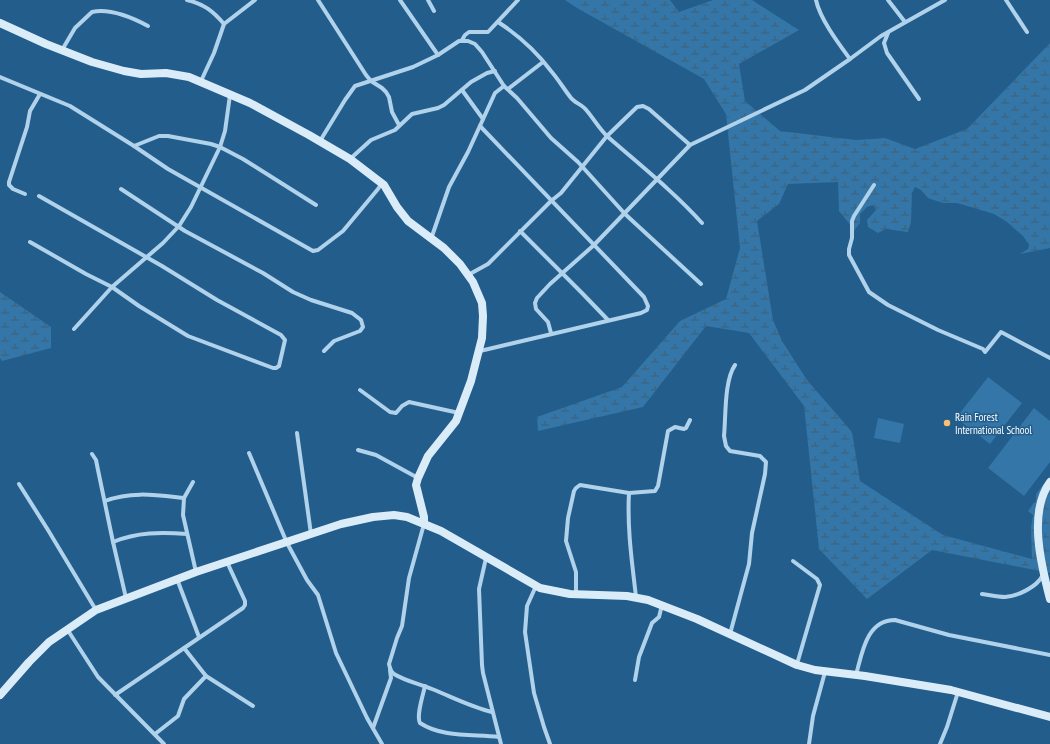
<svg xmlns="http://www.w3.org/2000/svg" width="1050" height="744" viewBox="0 0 1050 744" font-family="'PT Sans Narrow',sans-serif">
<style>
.wetland{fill:url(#wetland-marsh)}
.garden{fill:#3376a7}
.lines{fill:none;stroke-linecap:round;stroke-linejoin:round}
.street{stroke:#b0d2eb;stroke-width:4}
.secondary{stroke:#dbecf9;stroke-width:8}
.poi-dot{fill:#f7c072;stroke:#225d8c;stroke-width:1.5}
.labels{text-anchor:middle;stroke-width:3;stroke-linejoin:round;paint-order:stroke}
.poi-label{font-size:11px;fill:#fff;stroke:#225d8c;text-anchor:start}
</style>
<defs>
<pattern id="wetland-marsh" width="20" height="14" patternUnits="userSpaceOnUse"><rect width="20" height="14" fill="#3376a7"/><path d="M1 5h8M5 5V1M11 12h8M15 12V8" fill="none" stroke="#415f75"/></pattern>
</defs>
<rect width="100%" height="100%" fill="#225d8c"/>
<g class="wetland">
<path d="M 565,0 L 670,0 L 679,12 L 713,0 L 752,0 L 799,30 L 739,64 L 745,101 L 780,131 L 856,140 L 885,138 L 915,149 L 967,129 L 1050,43 L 1050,248 L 1020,254 L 1028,249 L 1029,245 L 1023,236 L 1007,222 L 994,214 L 957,203 L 943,203 L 928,198 L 921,190 L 915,187 L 912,193 L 911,222 L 908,232 L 886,229 L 878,233 L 868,227 L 867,220 L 876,210 L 873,205 L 867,207 L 860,214 L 860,223 L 853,232 L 852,227 L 839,211 L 838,182 L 788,184 L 779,204 L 757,221 L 773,320 L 782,341 L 807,380 L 852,432 L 860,481 L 943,535 L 1032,559 L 1031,528 L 1033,515 L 1028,511 L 1036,500 L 1036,494 L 1050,476 L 1050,573 L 932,550 L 867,599 L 819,549 L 804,406 L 749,333 L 706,326 L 643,407 L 538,431 L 537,417 L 622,387 L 680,321 L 726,299 L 740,248 L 726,114 L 704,79 L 577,8 Z"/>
<path d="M 0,292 L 51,327 L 51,348 L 2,361 L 0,358 Z"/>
</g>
<g class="garden">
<path d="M 988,377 L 1022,403 L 990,444 L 956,418 Z"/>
<path d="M 1034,408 L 1050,421 L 1050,462 L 1024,496 L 988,468 Z"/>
<path d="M 878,418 L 904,424 L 900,443 L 874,438 Z"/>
</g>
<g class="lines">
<g class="street">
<path d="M 187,0 C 204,4 213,11 224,24"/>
<path d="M 318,0 L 366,75 L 371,81 L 382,88 L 386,92 L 389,97 L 392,112 L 399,125"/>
<path d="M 400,0 L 438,55"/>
<path d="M 428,0 L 434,11"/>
<path d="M 816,0 C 820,19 839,44 850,59"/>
<path d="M 888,0 L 905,22"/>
<path d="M 1006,0 L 1027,32"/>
<path d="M 498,22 C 518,35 536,51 551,71 C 558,79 564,89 571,98 C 575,103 583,105 587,111 C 594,119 600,130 608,137 C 640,165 673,191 702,223"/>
<path d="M 888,33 L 884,43 L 887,53 L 919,99"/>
<path d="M 462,40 L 465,35 L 469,32 L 488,32 L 518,0"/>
<path d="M 62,50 L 75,28 L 92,12 C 110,8 133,18 148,26"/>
<path d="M 0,77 L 70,106 L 134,146 L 168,169 L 313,251 L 318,250 L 343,231 L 378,189 L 382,183"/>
<path d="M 201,81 L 214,53 L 224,24 L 255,0"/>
<path d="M 508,89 L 543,62"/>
<path d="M 462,90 L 483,119"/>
<path d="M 320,141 L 345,100 L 355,86 L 413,67 L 438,55 L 459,41 L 468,41 L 475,44 L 482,52 L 504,86 L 517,98 L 551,138 L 578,162 L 625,214 L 701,284"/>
<path d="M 134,146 L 159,136 L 168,136 L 211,144 L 220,147 L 243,159 L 316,205"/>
<path d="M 350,159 L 371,140 L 395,130 L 412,114 L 438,108 L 444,105 L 471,82 L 487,73 L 495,71"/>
<path d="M 874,185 L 854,216 L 852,221 L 852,238 L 849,249 L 849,255 L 869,292 L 888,305 L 938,330 L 983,349 L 985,352 L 1001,332 L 1050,358"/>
<path d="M 121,189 L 185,231 L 263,273 L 293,292 L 311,300 L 352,313 L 361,320 L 363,327 L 360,331 L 334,341 L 324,351"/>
<path d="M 25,194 L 13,189 L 9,185 L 9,182 L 27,127 L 30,111 L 40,94"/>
<path d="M 520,231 L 582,293 L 608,320"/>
<path d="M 431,239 L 449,187 L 468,152 L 495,93 L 504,86"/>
<path d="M 30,242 L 86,274 L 112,287 L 139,306 L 188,336 L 273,368 L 276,368 L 279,366 L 285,340 L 281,335 L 217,300 L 162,266 L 39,196"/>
<path d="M 468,275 L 488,264 L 551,201 L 561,193 L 607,136 L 637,107 L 643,106 L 649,109 L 690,145"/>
<path d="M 74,329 L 112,287 L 163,243 L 179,226 L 191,207 L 220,147 L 225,131 L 230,95"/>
<path d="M 551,333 L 548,322 L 536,309 L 535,303 L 537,298 L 550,284 L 594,245 L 690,145 L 805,90 L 850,59 L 881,36 L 945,0"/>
<path d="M 480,351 L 641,313 L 647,310 L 648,306 L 644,297 L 480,126"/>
<path d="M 360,390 L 390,412 L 396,413 L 402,406 L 409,402 L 459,413"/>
<path d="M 297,433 L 311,534"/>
<path d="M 358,450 L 376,455 L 418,478"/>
<path d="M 249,453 L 287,543 L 307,580 L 318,595 L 336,653 L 367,718 L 382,744"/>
<path d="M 92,454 L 96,460 L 98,470 L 113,542 L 126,598"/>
<path d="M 193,482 L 184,498 L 183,515 L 196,572"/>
<path d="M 19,484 L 48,530 L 96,610"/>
<path d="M 629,493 C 627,528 632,562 636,597"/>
<path d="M 105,501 C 131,491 156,495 184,498"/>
<path d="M 424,524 L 409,578 L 402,626 L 397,638 L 389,664 C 390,668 390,671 394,674 C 405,681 420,684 432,689 C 452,697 471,707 492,712"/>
<path d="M 113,542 C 137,532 161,532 187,534"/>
<path d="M 486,558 L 479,589 L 482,665 L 483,673 L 501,744"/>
<path d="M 793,561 L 817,579 L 820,585 L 797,664"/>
<path d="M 177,579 L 199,637"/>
<path d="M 536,586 L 527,606 L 525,632 L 534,693 L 544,727 L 550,744"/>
<path d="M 576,594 L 576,572 L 566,541 L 568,518 L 574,491 L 576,488 L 580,485 L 629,493 L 655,491 L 658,486 L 668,431 L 675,427 L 684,429 L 686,428 L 690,420"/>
<path d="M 982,594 C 990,595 997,597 1005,597 C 1018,596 1037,587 1043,575"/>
<path d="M 67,629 L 98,677 L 164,744"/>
<path d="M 730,634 L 749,564 L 752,533 L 765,474 L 766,462 L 760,456 L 730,451 L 726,446 L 724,436 C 726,416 724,381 735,365"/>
<path d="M 184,648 L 206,676 L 253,706"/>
<path d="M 856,675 C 862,654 866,620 895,620 L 949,635 L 1050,655"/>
<path d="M 635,680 L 639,657 L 652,623 L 659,617 L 662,605"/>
<path d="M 425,686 C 423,695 416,716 420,723 C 443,738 473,734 499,737"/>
<path d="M 115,695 L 243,608 L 245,605 L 245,601 L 227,562"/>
<path d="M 373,728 L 391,678 L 390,670"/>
<path d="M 155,734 L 178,716 L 184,699 L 206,676"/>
<path d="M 809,744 L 813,716 L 825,672"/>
<path d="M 940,744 L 947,727 L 958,692"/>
</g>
<g class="secondary">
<path d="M 0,23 L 46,44 L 92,62 L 124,71 L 141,74 L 166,73 L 189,77 L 250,103 L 309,135 L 350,159 L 384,185 L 397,207 L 408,221 L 444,248 L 460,264 L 473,282 L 482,303 L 483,316 L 482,338 L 471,381 L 456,421 L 428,456 L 418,478 L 416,485 L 424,517 L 424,523"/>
<path d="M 1050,482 C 1028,512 1041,565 1050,599"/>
<path d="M 0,695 L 29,662 L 49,642 L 96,610 L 196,572 L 341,524 L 373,517 L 394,515 L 407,517 L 441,531 L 540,588 L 570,594 L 627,596 L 648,600 L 697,619 L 797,665 L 815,670 L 865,676 L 951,690 L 1050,717"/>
</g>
</g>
<circle class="poi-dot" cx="947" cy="423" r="4"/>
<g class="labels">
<g class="poi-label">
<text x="955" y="421">Rain Forest<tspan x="955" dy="13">International School</tspan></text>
</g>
</g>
</svg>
